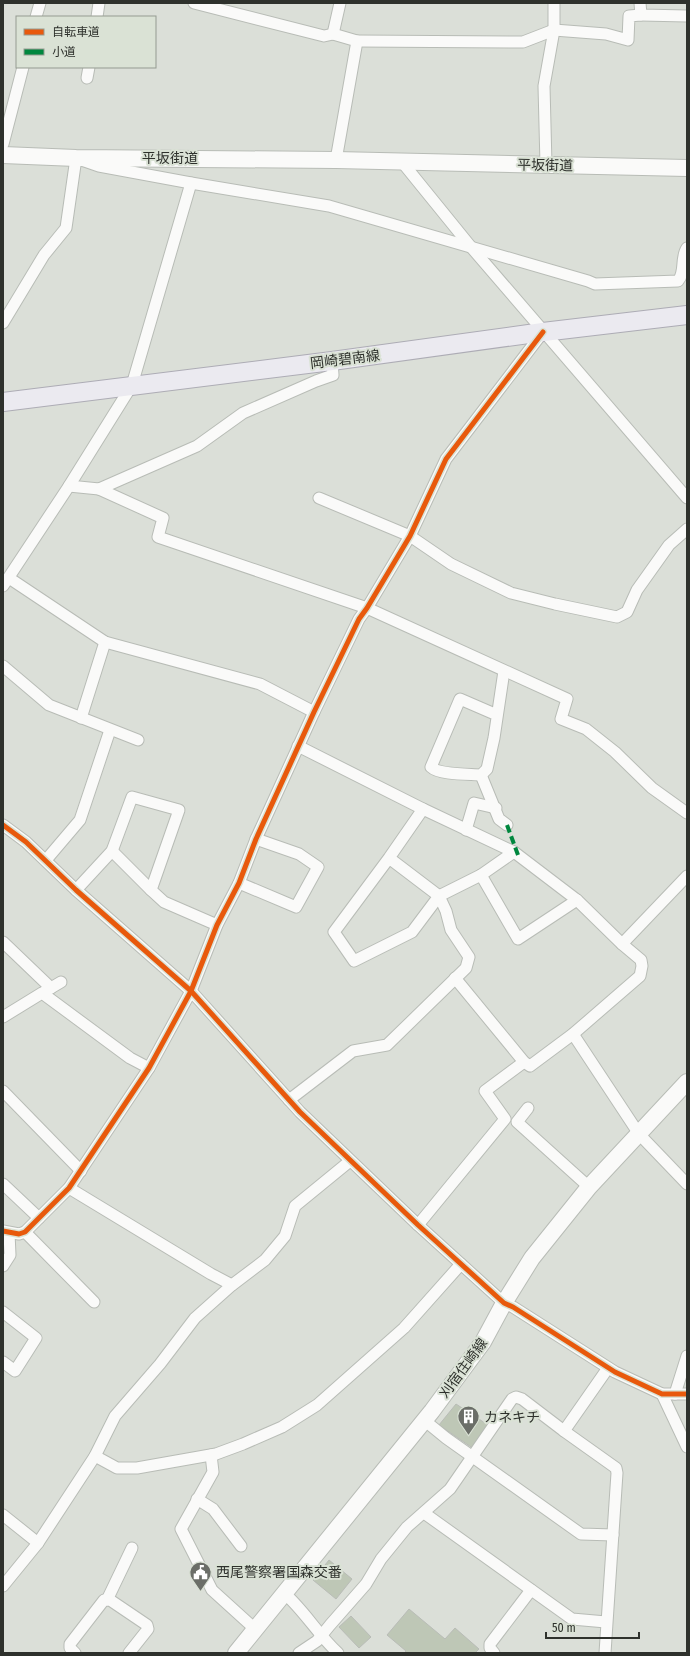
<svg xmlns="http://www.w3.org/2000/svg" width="690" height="1656" viewBox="0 0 690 1656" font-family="'Fira Sans Condensed','Noto Sans JP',sans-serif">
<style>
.building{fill:#bec7b6;stroke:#b9bcb7}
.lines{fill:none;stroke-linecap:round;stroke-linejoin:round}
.street-casing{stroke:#b8bcb6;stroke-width:13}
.secondary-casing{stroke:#b8bcb6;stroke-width:18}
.primary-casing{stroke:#adacb5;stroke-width:20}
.street{stroke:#fafaf9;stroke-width:11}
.secondary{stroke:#fafaf9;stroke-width:16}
.primary{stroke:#ebeaf0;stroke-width:18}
.quiet{stroke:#00873e;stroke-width:4;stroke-dasharray:8 4;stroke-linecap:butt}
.cycleway-casing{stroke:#dae2d5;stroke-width:8}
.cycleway{stroke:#e8590c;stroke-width:5}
.labels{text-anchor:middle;stroke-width:4;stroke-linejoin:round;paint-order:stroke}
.street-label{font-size:14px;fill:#2e312c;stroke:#dae2d5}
.poi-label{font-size:14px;fill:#2e312c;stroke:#dae2d5;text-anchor:start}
</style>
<rect width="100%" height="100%" fill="#dbdfd8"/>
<g class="building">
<path d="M 456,1404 L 488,1425 L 474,1449 L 439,1425 Z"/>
<path d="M 329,1560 L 352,1579 L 336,1599 L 313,1580 Z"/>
<path d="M 409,1609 L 445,1639 L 455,1628 L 479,1649 L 475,1653 L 404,1653 L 406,1651 L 387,1635 Z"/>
<path d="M 351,1616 L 371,1637 L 359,1648 L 339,1627 Z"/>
</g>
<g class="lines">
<defs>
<g id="street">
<path d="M 194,3 L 324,36 L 333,34 L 357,41 L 336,160"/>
<path d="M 640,3 L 641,15 L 687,16"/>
<path d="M 36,17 L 40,3"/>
<path d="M 97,17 L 99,3"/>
<path d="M 333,34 L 340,3"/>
<path d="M 357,41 L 523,42 L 554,30 L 606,34 L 628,40 L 629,16 L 641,15"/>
<path d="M 87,78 L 89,67"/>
<path d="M 3,144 L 23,67"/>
<path d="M 402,162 L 471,247 L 687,498"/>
<path d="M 546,165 L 544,86 L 554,30 L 554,3"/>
<path d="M 3,323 L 44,255 L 66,228 L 76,158 L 99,166 L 191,183 L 329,206 L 588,281 L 595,284 L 678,281 C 686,272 680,258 687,248"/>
<path d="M 69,486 L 99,489 L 197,446 L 243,413 L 316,381 L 333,375 L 332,361"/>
<path d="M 99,489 L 163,518 L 158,537 L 367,608 L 567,699 L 561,719 L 586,729 L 615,752 L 652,788 L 687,813"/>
<path d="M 319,498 L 410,536 L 451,564 L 511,593 L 555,604 L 617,617 L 627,612 L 637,590 L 669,545 L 687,529"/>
<path d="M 9,578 L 105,642 L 260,684 L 314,712"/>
<path d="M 3,586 L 69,486 L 132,385 L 191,183"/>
<path d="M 3,666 L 49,705 L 138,740"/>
<path d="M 497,715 L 460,699 L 431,767 C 439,775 469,774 481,775 L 487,769 L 494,738 L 504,671"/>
<path d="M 81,718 L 105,642"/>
<path d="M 298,746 L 423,809 L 514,852 L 577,900 L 622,944 L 641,960 L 642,966 L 640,976 L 573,1034 L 530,1066 L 524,1062 L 455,978"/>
<path d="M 481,775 L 499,819 L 507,825"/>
<path d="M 3,825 L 26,842 L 76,890 L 191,991 L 300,1112 L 418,1225 L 504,1303 L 513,1307 L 615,1372 L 662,1394 L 687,1394"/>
<path d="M 466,830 L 474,803 L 496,808"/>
<path d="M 112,851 L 151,890"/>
<path d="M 389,858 L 439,896 L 412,932 L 354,961 L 334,932 L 389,858 L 423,809"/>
<path d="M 46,860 L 80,820 L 110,730"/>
<path d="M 481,875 L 518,939 L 577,900"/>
<path d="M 239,883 L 296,907 L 318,867 L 299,854 L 256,839"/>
<path d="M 76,890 L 112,851 L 132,797 L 179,810 L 151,890 L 164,902 L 217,925"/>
<path d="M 3,942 L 51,988"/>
<path d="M 622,944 L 687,876"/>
<path d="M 44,992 L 61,982"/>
<path d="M 3,1017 L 42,993 L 130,1058 L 149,1068"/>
<path d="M 573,1034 L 639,1134 L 687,1184"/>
<path d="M 3,1091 L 81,1171"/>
<path d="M 289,1100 L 353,1051 L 387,1045 L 466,968 L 469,957 L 451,930 L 446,911 L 439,896 L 481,875 L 514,852"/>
<path d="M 528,1108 L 517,1122 L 589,1187"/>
<path d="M 3,1184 L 39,1218"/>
<path d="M 69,1188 L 211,1274 L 232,1285"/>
<path d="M 418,1225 L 505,1119 L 485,1091 L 524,1062"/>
<path d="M 3,1231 L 19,1234 L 25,1232 L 69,1188 L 149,1068 L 191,991 L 217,925 L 239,883 L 256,839 L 314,712 L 359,619 L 367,608 L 410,536 L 446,459 L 543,332"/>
<path d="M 25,1232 L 94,1302"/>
<path d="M 3,1266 L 10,1255 L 9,1233"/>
<path d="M 3,1312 L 36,1338 L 15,1371 L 3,1362"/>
<path d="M 662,1394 L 687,1447"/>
<path d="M 675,1394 L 687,1356"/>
<path d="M 424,1420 L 446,1438 L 581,1534 L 613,1535"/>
<path d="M 211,1455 L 213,1472 L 181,1529 L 212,1590 L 255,1629"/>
<path d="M 95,1456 L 117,1468 L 137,1468 L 216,1454 L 243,1444 L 282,1427 L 317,1405 L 404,1328 L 461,1264"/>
<path d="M 197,1499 L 213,1509 L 241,1546"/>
<path d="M 424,1513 L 572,1619 L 606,1622"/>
<path d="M 3,1515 L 38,1543"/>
<path d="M 3,1586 L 38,1543 L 95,1456 L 115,1416 L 160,1364 L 195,1318 L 232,1285 L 265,1260 L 285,1236 L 295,1206 L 350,1161"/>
<path d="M 284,1593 C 304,1610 318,1635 338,1653"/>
<path d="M 107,1600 L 132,1548"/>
<path d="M 75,1653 L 70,1648 L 70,1644 L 104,1600 L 110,1600 L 147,1625 L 148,1629 L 129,1653"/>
<path d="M 299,1653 L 317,1641 L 330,1625 L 366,1584 L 381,1559 L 407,1527 L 450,1489 L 512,1399 L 516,1397 L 522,1399 L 564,1431"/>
<path d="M 494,1653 L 490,1648 L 490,1644 L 531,1590"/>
<path d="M 605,1653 L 617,1473 L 616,1468 L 564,1431 L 608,1368"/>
</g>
<g id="secondary">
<path d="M 3,155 L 76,158 L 336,160 L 687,168"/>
<path d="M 236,1653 L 432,1411 L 483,1342 L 504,1303 L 532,1258 L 589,1187 L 687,1082"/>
</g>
<path id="primary" d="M 3,402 L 332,361 L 543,332 L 687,315"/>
</defs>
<use href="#street" class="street-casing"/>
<use href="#secondary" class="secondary-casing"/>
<use href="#primary" class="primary-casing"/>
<use href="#street" class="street"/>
<use href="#secondary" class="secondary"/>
<use href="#primary" class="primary"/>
<path class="quiet" d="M 507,825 L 518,855"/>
<defs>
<g id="cycleway">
<path d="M 3,825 L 26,842 L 76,890 L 191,991 L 300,1112 L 418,1225 L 504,1303 L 513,1307 L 615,1372 L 662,1394 L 687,1394"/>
<path d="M 3,1231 L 19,1234 L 25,1232 L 69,1188 L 149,1068 L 191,991 L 217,925 L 239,883 L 256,839 L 314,712 L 359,619 L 367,608 L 410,536 L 446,459 L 543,332"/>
</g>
</defs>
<use href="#cycleway" class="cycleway-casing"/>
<use href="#cycleway" class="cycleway"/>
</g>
<defs>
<symbol id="building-pin" viewBox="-11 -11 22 30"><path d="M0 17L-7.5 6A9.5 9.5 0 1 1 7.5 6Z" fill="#6b6e68" stroke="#dae2d5"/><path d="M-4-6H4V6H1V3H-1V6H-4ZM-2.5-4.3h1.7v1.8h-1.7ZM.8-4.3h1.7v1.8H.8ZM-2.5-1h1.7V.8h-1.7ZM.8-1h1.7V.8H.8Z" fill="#fff"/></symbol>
<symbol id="civic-pin" viewBox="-11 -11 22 30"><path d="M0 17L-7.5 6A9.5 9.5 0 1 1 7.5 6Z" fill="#6b6e68" stroke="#dae2d5"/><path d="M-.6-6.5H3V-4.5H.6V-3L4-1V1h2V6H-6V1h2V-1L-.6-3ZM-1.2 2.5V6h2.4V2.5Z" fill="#fff"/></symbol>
</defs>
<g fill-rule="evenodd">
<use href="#building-pin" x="456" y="1404" width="25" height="34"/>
<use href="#civic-pin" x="188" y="1560" width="25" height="34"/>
</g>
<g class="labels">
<g class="street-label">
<text x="170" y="163">平坂街道</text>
<text transform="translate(545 165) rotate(1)" y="5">平坂街道</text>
<text transform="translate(345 359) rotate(-7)" y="5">岡崎碧南線</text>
<text transform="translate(463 1368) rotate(-54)" y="5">刈宿住崎線</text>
</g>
<g class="poi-label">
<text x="484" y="1422">カネキチ</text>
<text x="216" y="1577">西尾警察署国森交番</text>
</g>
</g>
<rect width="690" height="1656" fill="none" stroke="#2e312c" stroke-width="8"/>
<rect x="16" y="16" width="140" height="52" fill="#dae2d5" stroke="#959b91"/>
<rect x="24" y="29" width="20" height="6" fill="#e8590c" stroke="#959b91"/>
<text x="52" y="36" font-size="12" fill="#2e312c">自転車道</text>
<rect x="24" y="49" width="20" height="6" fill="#00873e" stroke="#959b91"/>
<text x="52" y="56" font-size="12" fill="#2e312c">小道</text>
<path d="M546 1632v6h93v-6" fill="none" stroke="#2e312c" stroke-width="2"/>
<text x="552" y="1632" font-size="12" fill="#2e312c" stroke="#dae2d5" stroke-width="3" paint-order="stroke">50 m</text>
</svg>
